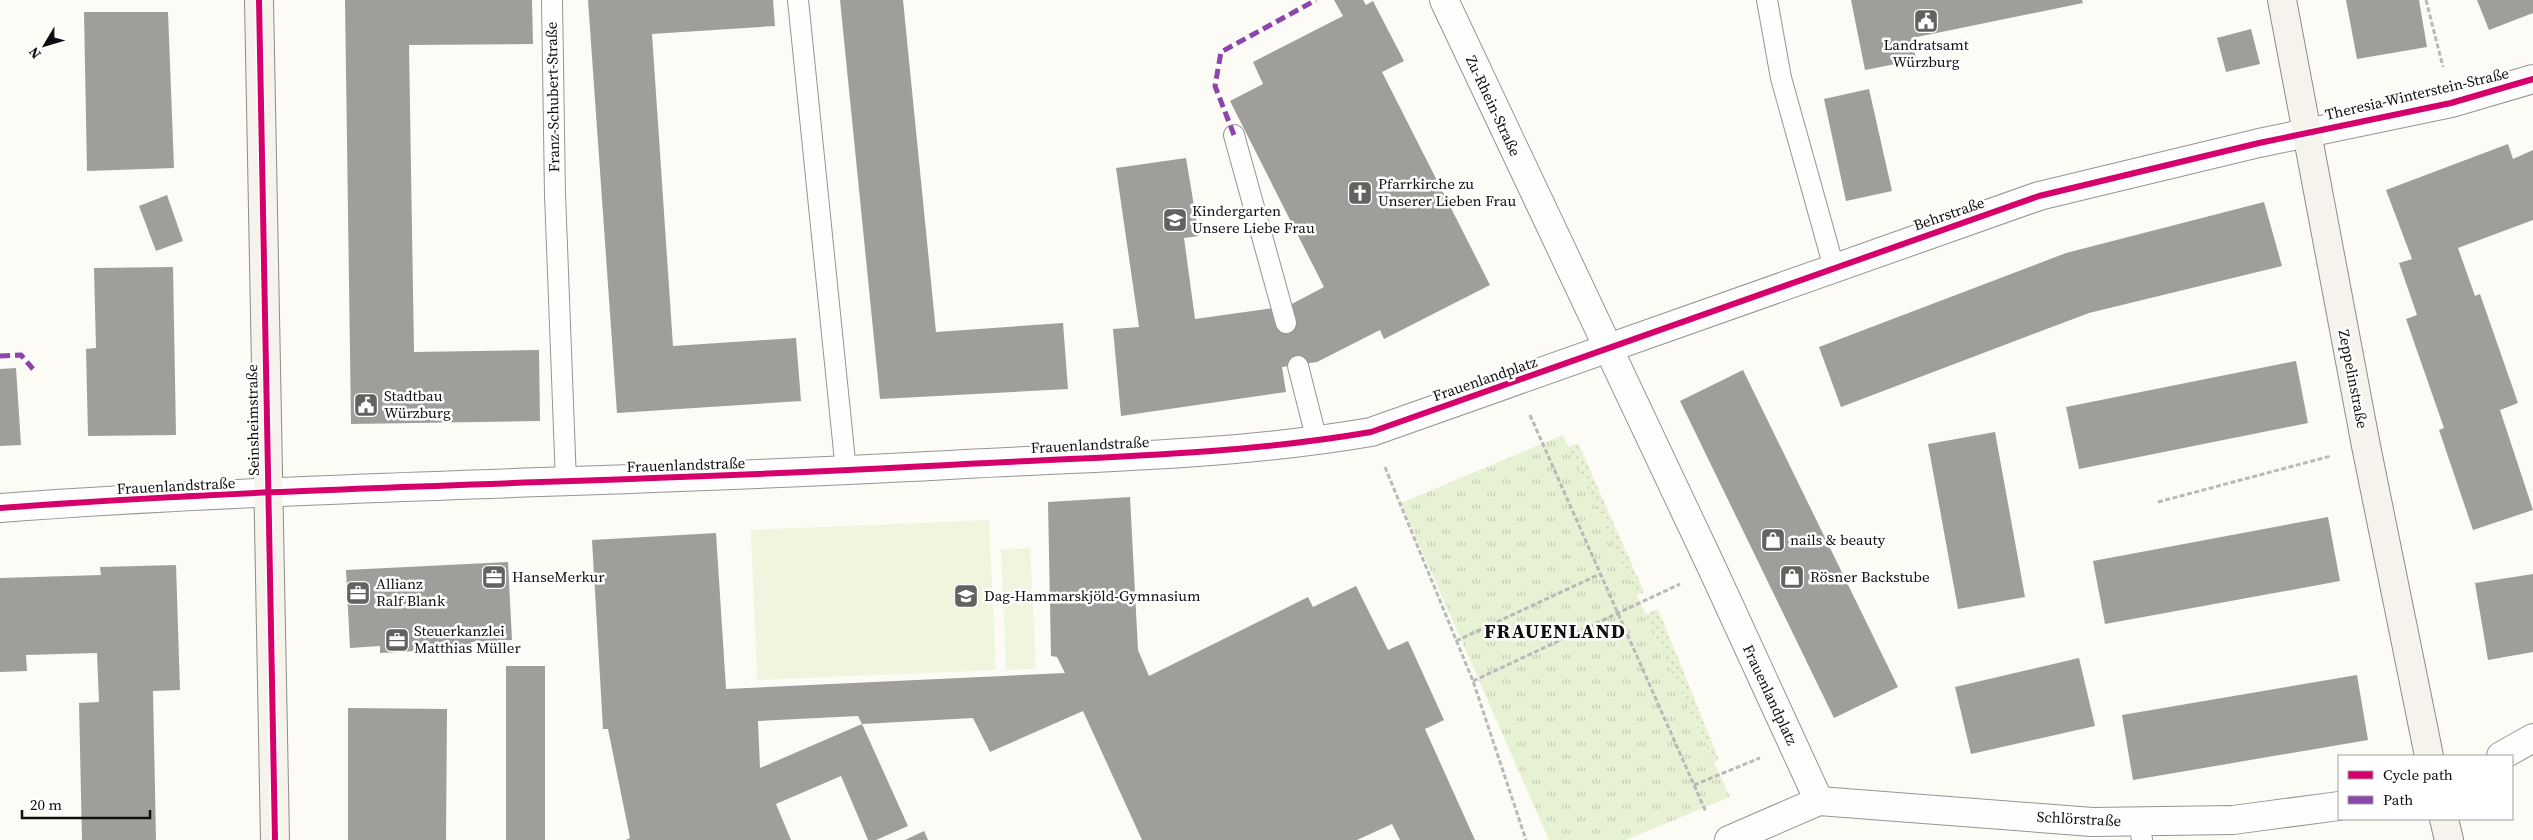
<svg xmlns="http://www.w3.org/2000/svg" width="2533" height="840" viewBox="0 0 2533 840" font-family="'Source Serif 4',serif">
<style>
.grass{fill:url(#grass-dots)}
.park{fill:url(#park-tufts)}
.pitch{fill:#f0f6de}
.building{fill:#a09e9a}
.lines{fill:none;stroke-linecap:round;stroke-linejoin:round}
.lane-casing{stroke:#969593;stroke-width:22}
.street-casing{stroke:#969593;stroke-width:30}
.secondary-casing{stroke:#8c8c89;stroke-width:30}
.path{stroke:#b9b9b8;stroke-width:3;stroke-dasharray:5 2.5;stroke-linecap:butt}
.lane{stroke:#fffefe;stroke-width:20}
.street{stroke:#fffefe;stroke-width:28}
.secondary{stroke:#f5f3eb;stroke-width:28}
.quiet{stroke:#8e44ad;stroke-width:5;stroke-dasharray:10 5;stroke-linecap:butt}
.cycleway-casing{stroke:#fff;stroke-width:9}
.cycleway{stroke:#d6006c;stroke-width:6}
.labels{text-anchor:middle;stroke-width:5;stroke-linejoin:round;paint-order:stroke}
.poi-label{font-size:15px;fill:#0f0f0f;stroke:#fff;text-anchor:start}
.street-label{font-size:15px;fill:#0f0f0f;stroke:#fff}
.district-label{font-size:20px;font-weight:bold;letter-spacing:1px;fill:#0f0f0f;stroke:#fff}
</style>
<defs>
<pattern id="grass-dots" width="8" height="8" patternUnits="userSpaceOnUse" patternTransform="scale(1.25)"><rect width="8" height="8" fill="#e7f2d5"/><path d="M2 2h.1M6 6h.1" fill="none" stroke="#c5ceb6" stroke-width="1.8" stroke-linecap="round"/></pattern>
<pattern id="park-tufts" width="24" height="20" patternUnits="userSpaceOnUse" patternTransform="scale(1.25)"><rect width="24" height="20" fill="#e7f2d5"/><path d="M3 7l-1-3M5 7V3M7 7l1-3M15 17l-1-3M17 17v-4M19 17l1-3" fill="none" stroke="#c5ceb6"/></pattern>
</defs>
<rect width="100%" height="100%" fill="#fcfbf5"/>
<g class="grass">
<path d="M 1578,443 L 1644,592 L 1624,601 L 1558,452 Z"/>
<path d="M 1658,609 L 1719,760 L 1698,768 L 1637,618 Z"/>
</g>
<path class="park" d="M 1563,435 L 1730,797 L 1625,840 L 1549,840 L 1401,503 Z"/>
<g class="pitch">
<path d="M 989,520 L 996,670 L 757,680 L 751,530 Z"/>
<path d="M 1030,548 L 1036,669 L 1006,670 L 1001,549 Z"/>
</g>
<g class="building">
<path d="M 345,0 L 532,0 L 533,44 L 409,45 L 414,352 L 539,350 L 540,421 L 351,424 Z"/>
<path d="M 588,0 L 773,0 L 775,26 L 652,34 L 673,346 L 796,338 L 801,401 L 617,413 Z"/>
<path d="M 840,0 L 903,0 L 936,332 L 1063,323 L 1068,389 L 880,399 Z"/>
<path d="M 1334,0 L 1363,0 L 1366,5 L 1373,1 L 1404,61 L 1382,72 L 1490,285 L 1384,339 L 1380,330 L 1317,362 L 1282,367 L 1286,392 L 1121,416 L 1113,329 L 1139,327 L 1116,168 L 1186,158 L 1199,236 L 1184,238 L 1195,319 L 1274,308 L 1275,324 L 1296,322 L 1288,306 L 1324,287 L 1230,101 L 1263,84 L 1253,62 L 1343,16 Z"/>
<path d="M 1851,0 L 2082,0 L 2083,3 L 1912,38 L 1916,60 L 1865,70 Z"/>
<path d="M 2346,0 L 2419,0 L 2427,47 L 2357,59 Z"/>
<path d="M 2477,0 L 2533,0 L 2533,13 L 2489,30 Z"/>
<path d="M 84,12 L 168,12 L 174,168 L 87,171 Z"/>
<path d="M 2251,29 L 2260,64 L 2226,72 L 2217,38 Z"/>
<path d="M 1869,89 L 1892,191 L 1846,201 L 1824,99 Z"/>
<path d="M 2508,144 L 2513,159 L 2533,150 L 2533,220 L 2458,248 L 2475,296 L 2480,294 L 2518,403 L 2500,410 L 2533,510 L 2473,530 L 2439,430 L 2444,428 L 2406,319 L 2417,315 L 2399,263 L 2412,259 L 2386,190 Z"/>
<path d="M 167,195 L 183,241 L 156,251 L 139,206 Z"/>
<path d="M 2264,202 L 2282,266 L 2089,313 L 1841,407 L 1819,347 L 2066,253 Z"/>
<path d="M 173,267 L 176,435 L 88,436 L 86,349 L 96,348 L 94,268 Z"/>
<path d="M 2296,361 L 2308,423 L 2079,469 L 2066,407 Z"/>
<path d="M 16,368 L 21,445 L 0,446 L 0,369 Z"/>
<path d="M 1743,370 L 1898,687 L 1834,718 L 1680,401 Z"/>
<path d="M 1995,432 L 2025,597 L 1958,609 L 1928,444 Z"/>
<path d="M 1130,497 L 1138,650 L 1149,676 L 1308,597 L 1313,607 L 1356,586 L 1388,650 L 1408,641 L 1414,654 L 1444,720 L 1425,729 L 1475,840 L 1400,840 L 1392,824 L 1357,840 L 1142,840 L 1083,711 L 990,752 L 973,718 L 862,724 L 858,716 L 758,721 L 760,768 L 862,724 L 908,826 L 876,840 L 868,840 L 841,776 L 776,804 L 791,840 L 626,840 L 630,838 L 608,729 L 603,729 L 592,540 L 716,533 L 726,689 L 1065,673 L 1057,657 L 1051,656 L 1048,502 Z"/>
<path d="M 2328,517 L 2340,581 L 2105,624 L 2093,561 Z"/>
<path d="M 508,562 L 512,640 L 471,642 L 472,648 L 380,653 L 380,646 L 350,648 L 346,570 Z"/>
<path d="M 176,565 L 180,690 L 153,691 L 156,840 L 82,840 L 79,703 L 99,702 L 97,653 L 26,655 L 27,671 L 0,672 L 0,578 L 101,575 L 100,567 Z"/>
<path d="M 2533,574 L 2533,652 L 2488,660 L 2475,583 Z"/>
<path d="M 2079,658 L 2095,726 L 1971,754 L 1955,687 Z"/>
<rect x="506" y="666" width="39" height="174"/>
<path d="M 2357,675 L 2368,740 L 2133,780 L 2122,715 Z"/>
<path d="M 348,708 L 447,709 L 446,840 L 348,840 Z"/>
<path d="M 924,831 L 928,840 L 905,840 Z"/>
</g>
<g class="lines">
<defs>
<g id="lane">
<path d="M 552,0 L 555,194 L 566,482"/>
<path d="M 798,0 L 846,471"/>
<path d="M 1767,0 L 1781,78 L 1834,268"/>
<path d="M 1234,135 L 1286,323"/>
<path d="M 1298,366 L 1317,441"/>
<path d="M 2139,822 L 2142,840"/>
</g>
<g id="street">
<path d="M 1444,0 L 1712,568 L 1819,801"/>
<path d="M 0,508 C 321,484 644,483 965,464 C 1101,457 1237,455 1371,432 L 2039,196 L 2259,143 L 2451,103 L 2533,79"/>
<path d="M 2501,756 L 2533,738"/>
<path d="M 1729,840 L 1819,801 L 2092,822 L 2233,820 L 2339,806"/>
</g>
<g id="secondary">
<path d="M 259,0 L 275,840"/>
<path d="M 2282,0 L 2366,446 L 2429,756"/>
<path d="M 2444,819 L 2449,840"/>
</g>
</defs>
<use href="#lane" class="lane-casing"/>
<use href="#street" class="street-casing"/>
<use href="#secondary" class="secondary-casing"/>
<g class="path">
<path d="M 2426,0 L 2443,67"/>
<path d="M 1530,415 L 1706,812"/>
<path d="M 1385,467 L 1473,681 L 1526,840"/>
<path d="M 2158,502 L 2331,456"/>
<path d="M 1456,641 L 1600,574"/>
<path d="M 1473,681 L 1680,584"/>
<path d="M 1694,785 L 1760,758"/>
</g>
<use href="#lane" class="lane"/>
<use href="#street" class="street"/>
<use href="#secondary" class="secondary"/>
<g class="quiet">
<path d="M 1234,135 L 1215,86 L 1221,52 L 1316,0"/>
<path d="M 0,356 L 21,355 L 33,369"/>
</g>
<defs>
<g id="cycleway">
<path d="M 259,0 L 275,840"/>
<path d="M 0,508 C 321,484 644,483 965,464 C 1101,457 1237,455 1371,432 L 2039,196 L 2259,143 L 2451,103 L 2533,79"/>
</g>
</defs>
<use href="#cycleway" class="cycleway-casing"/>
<use href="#cycleway" class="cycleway"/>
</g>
<defs>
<symbol id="civic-square" viewBox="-11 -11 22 22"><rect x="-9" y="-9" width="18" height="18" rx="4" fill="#626260" stroke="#fff"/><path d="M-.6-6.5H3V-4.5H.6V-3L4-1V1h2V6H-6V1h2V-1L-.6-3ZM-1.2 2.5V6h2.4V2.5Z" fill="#fff"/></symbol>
<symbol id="church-square" viewBox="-11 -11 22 22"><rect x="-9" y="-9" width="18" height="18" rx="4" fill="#626260" stroke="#fff"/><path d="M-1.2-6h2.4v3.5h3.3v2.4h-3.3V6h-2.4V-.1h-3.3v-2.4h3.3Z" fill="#fff"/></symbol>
<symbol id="school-square" viewBox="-11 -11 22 22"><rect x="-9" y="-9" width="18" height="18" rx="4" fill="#626260" stroke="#fff"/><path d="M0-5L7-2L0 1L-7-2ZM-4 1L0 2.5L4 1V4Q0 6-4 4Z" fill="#fff"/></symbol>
<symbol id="shop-square" viewBox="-11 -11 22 22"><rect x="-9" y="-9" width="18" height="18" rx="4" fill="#626260" stroke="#fff"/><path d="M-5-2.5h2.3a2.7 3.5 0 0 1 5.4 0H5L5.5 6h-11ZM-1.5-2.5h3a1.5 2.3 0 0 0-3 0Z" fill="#fff"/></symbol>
<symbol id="office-square" viewBox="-11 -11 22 22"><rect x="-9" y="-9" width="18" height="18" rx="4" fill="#626260" stroke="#fff"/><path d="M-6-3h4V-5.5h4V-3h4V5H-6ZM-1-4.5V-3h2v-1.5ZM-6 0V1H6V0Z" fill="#fff"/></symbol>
</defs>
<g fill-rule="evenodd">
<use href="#civic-square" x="1912" y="7" width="28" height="28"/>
<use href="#church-square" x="1346" y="179" width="28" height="28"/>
<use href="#school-square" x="1161" y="206" width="28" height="28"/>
<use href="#civic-square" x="352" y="391" width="28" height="28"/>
<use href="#shop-square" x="1759" y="526" width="28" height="28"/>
<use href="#office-square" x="480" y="563" width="28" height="28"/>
<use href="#shop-square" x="1778" y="563" width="28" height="28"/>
<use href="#office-square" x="344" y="579" width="28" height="28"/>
<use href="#school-square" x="952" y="582" width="28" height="28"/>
<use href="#office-square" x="383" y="626" width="28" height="28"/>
</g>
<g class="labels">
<g class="poi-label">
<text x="1926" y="50" text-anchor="middle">Landratsamt<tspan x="1926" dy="17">Würzburg</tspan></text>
<text x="1378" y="189">Pfarrkirche zu<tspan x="1378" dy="17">Unserer Lieben Frau</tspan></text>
<text x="1192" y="216">Kindergarten<tspan x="1192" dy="17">Unsere Liebe Frau</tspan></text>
<text x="384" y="401">Stadtbau<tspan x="384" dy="17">Würzburg</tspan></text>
<text x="1790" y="545">nails &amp; beauty</text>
<text x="512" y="582">HanseMerkur</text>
<text x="1810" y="582">Rösner Backstube</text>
<text x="376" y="589">Allianz<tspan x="376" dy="17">Ralf Blank</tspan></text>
<text x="984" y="601">Dag-Hammarskjöld-Gymnasium</text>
<text x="414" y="636">Steuerkanzlei<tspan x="414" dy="17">Matthias Müller</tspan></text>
</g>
<g class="street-label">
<text transform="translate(2417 94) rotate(-13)" y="5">Theresia-Winterstein-Straße</text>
<text transform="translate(553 97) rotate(-91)" y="5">Franz-Schubert-Straße</text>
<text transform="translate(1493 106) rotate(65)" y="5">Zu-Rhein-Straße</text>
<text transform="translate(1949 214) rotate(-19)" y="5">Behrstraße</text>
<text transform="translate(1485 379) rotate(-19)" y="5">Frauenlandplatz</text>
<text transform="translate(2353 379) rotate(79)" y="5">Zeppelinstraße</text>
<text transform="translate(253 420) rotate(-91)" y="5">Seinsheimstraße</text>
<text transform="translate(1090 445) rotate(-3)" y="5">Frauenlandstraße</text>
<text transform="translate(686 465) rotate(-2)" y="5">Frauenlandstraße</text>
<text transform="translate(176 486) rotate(-3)" y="5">Frauenlandstraße</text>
<text transform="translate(1770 695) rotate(65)" y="5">Frauenlandplatz</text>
<text transform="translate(2079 819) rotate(3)" y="5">Schlörstraße</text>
</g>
<g class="district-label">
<text x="1555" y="638">FRAUENLAND</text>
</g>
</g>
<rect x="2338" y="755" width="175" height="65" fill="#ffffff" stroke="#9f9f9f"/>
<rect x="2348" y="771" width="25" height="8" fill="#d6006c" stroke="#9f9f9f"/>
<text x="2383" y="780" font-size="15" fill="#0f0f0f">Cycle path</text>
<rect x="2348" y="796" width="25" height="8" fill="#8e44ad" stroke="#9f9f9f"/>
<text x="2383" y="805" font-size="15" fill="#0f0f0f">Path</text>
<g transform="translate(45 45) rotate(232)" stroke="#ffffff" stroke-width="4" paint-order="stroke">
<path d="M0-4L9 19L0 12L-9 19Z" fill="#0f0f0f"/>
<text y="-8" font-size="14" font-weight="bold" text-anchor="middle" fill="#0f0f0f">N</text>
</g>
<path d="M22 810v8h128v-8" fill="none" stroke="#0f0f0f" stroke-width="2.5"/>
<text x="30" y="810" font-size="15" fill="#0f0f0f" stroke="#ffffff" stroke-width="4" paint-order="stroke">20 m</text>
</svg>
